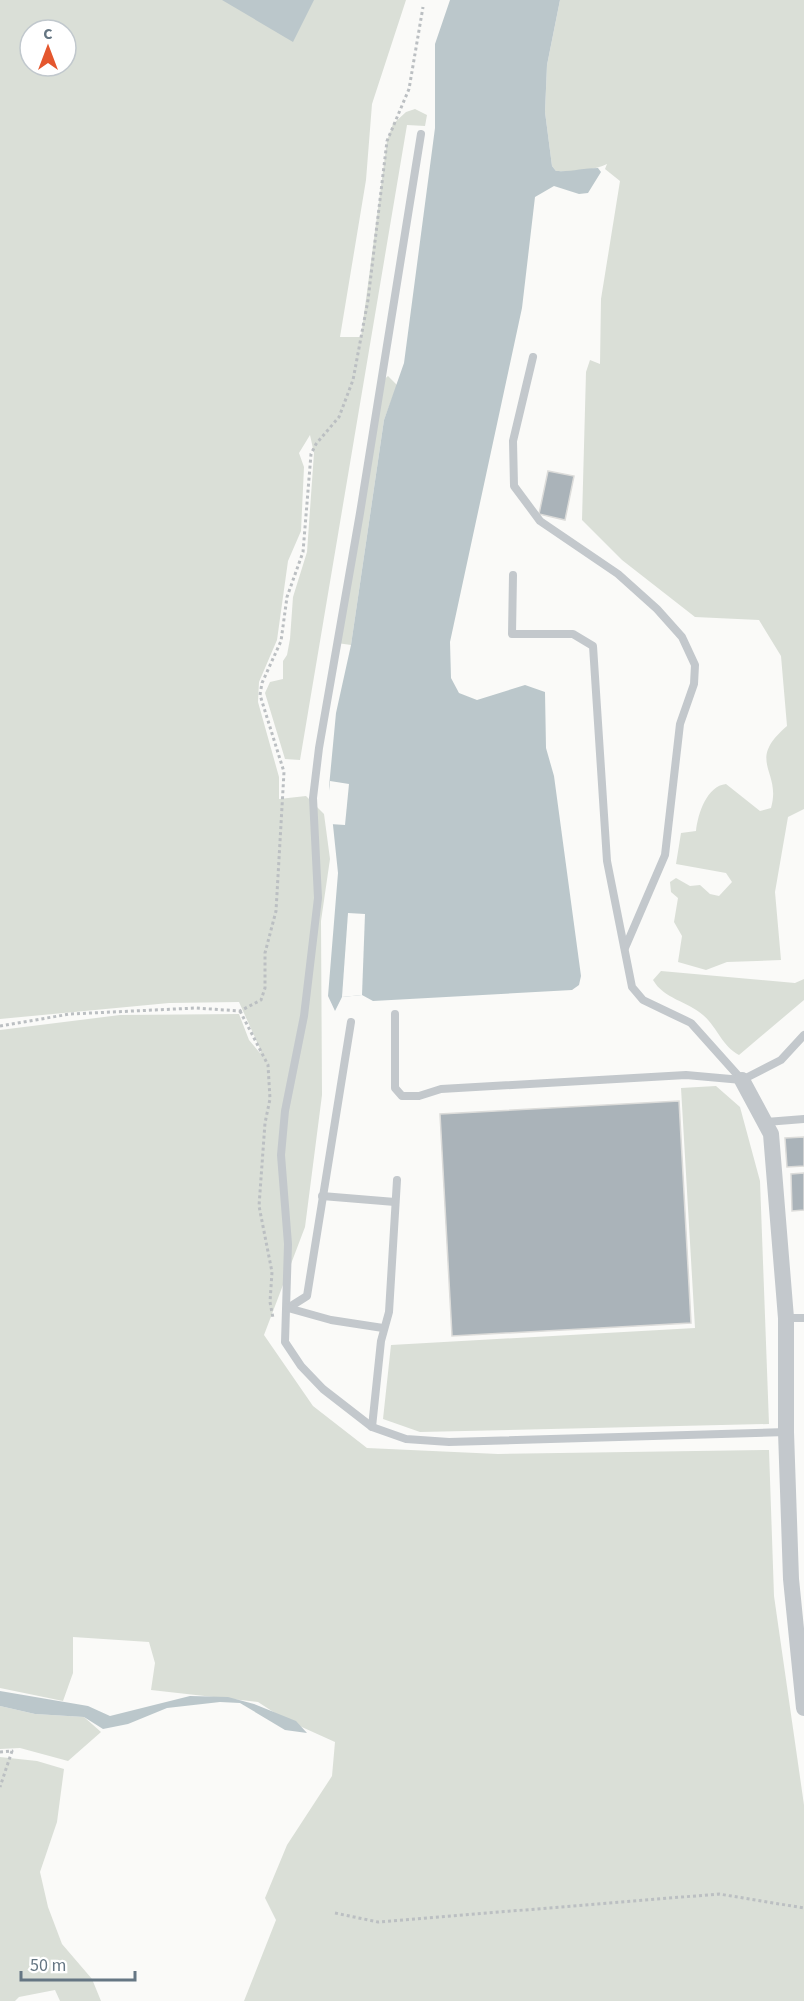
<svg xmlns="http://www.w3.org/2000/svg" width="804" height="2001" viewBox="0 0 804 2001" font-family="'Source Sans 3',sans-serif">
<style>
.green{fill:#dadfd7;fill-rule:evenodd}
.water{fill:#bbc7cb}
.pier{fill:#fafaf8}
.building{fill:#aab3b9;stroke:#dcdcda;stroke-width:1.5}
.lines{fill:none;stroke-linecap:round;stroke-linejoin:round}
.path{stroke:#bbbfc2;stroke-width:3;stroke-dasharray:3 3;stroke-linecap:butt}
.service{stroke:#c3c8cc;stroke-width:8}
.minor{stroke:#c3c8cc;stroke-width:16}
</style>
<rect width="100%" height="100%" fill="#fafaf8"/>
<g class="green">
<path d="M 0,0 L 406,0 L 372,104 L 366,180 L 340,337 L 361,337 L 387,141 L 393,124 L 406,112 L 415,109 L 427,115 L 425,126 L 407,125 L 300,760 L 285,759 L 265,693 L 270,682 L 283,679 L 283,661 L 287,655 L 290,639 L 293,597 L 307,552 L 314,453 L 310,435 L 299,453 L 304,467 L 301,531 L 288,561 L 277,640 L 259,682 L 258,702 L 279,777 L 279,799 L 306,796 L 324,814 L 330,859 L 321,921 L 322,1095 L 305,1227 L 264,1335 L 313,1406 L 367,1448 L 498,1454 L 769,1450 L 774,1596 L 804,1805 L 804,2001 L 244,2001 L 276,1920 L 265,1898 L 287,1845 L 332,1776 L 335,1742 L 284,1719 L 258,1702 L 151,1690 L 155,1663 L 149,1642 L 73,1637 L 73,1673 L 63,1701 L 0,1688 L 0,1030 L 120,1015 L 239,1014 L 249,1040 L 260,1053 L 261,1051 L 239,1002 L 169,1003 L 0,1019 ZM 30,30 L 66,30 L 66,66 L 30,66 Z"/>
<path d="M 560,0 L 804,0 L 804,809 L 788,817 L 775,892 L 781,960 L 727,962 L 706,970 L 678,962 L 682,936 L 674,922 L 678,898 L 671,892 L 670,882 L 676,878 L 690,886 L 700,885 L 710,894 L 719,896 L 732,882 L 726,873 L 676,864 L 681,833 L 696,831 C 698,813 707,786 726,784 L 760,811 L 771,808 C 782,770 745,762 787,726 L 781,656 L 759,620 L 695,617 L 622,560 L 582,520 L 586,372 L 590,360 L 600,364 L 601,299 L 620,181 L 605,169 L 607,164 C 592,171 572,172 556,171 L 552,166 L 545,112 L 547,65 Z"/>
<path d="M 388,376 L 397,385 L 384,420 L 351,645 L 337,643 L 381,382 Z"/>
<path d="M 661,971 L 795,983 L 804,979 L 804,1000 L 739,1055 C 722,1046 717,1027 703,1015 C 687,1001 664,999 653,980 Z"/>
<path d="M 716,1086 L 740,1107 L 760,1181 L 769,1424 L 420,1432 L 383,1419 L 391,1345 L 695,1328 L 681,1088 Z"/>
<path d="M 0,1706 L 35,1714 L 84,1717 L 101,1732 L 68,1761 L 20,1748 L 0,1749 Z"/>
<path d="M 0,1757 L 37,1761 L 64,1769 L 57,1822 L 40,1872 L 48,1907 L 62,1944 L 92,1979 L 101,2001 L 60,2001 L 55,1990 L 19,1997 L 15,2001 L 0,2001 Z"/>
</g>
<g class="water">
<path d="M 222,0 L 314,0 L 293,42 Z"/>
<path d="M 450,0 L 560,0 L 547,65 L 545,112 L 552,166 L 556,171 C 571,172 583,168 598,168 L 601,172 L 588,193 L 579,194 L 554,186 L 535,197 L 522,308 L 450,642 L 451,678 L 459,693 L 477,700 L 525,685 L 545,692 L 546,748 L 554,776 L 581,976 L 579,985 L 572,990 L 373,1001 L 362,995 L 342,997 L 335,1011 L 328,996 L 338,873 L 329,787 L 336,713 L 351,645 L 384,420 L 404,363 L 435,128 L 435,44 Z"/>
<path d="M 0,1691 L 88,1706 L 110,1716 L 190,1696 L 228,1697 L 254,1704 L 296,1721 L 307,1733 L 285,1730 L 240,1703 L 220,1702 L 167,1708 L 128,1724 L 103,1729 L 84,1717 L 35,1714 L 0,1706 Z"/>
</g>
<g class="pier">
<path d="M 330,781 L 349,784 L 345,825 L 330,824 L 328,801 Z"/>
<path d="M 348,913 L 365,914 L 362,995 L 342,997 Z"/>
</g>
<g class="building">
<path d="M 548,471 L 574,476 L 565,520 L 539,514 Z"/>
<path d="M 679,1101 L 691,1323 L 452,1336 L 440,1114 Z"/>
<path d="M 804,1137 L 804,1166 L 787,1167 L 785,1138 Z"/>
<path d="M 804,1173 L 804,1210 L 792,1211 L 791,1174 Z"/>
</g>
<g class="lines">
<g class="path">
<path d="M 240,1011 L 268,1065 L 270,1099 L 265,1123 L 259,1206 L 272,1272 L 270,1302 L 273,1318"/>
<path d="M 0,1026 L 70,1014 L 196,1008 L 240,1011 L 261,1000 L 265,988 L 265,953 L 276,911 L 284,772 L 260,695 L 262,683 L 281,641 L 287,597 L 303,552 L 311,454 L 316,444 L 339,417 L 353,380 L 368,300 L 387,141 L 409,89 L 423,7"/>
<path d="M 0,1752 L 12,1751 L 0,1787"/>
<path d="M 335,1913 L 378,1922 L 719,1894 L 804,1908"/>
</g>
<g class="service">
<path d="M 421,134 L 360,513 L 319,748 L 313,798 L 318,898 L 304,1016 L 285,1111 L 281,1155 L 288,1244 L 285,1342 L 301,1366 L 323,1389 L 372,1427 L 406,1439 L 449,1442 L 786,1432"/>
<path d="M 533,357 L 513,441 L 514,486 L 540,521 L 618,574 L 657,609 L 682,637 L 695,665 L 694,684 L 680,724 L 665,855 L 625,948"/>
<path d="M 513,575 L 512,634 L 573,634 L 593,646 L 607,861 L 632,987 L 643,1000 L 691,1023 L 742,1080"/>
<path d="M 395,1014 L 395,1088 L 402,1096 L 419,1096 L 441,1089 L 686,1075 L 742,1080 L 781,1060 L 804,1035"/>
<path d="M 766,1122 L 804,1119"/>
<path d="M 322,1196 L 395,1202"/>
<path d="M 288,1308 L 307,1296 L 351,1022"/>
<path d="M 288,1308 L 331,1320 L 383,1328"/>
<path d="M 786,1318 L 804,1318"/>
<path d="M 372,1427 L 381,1341 L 389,1312 L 397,1180"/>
</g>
<path class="minor" d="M 742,1080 L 771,1134 L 786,1318 L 786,1432 L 791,1579 L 804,1708"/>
</g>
<g transform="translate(48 48)"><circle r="28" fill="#ffffff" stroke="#c1c8cd" stroke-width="1.5"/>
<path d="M0-4.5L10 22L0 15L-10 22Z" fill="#e4572e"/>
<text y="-9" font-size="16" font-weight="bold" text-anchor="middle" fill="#657683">С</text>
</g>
<path d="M21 1971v9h114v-9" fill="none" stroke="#657683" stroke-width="3"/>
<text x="30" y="1971" font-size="18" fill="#657683" stroke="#ffffff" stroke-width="4.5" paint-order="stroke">50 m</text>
</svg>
